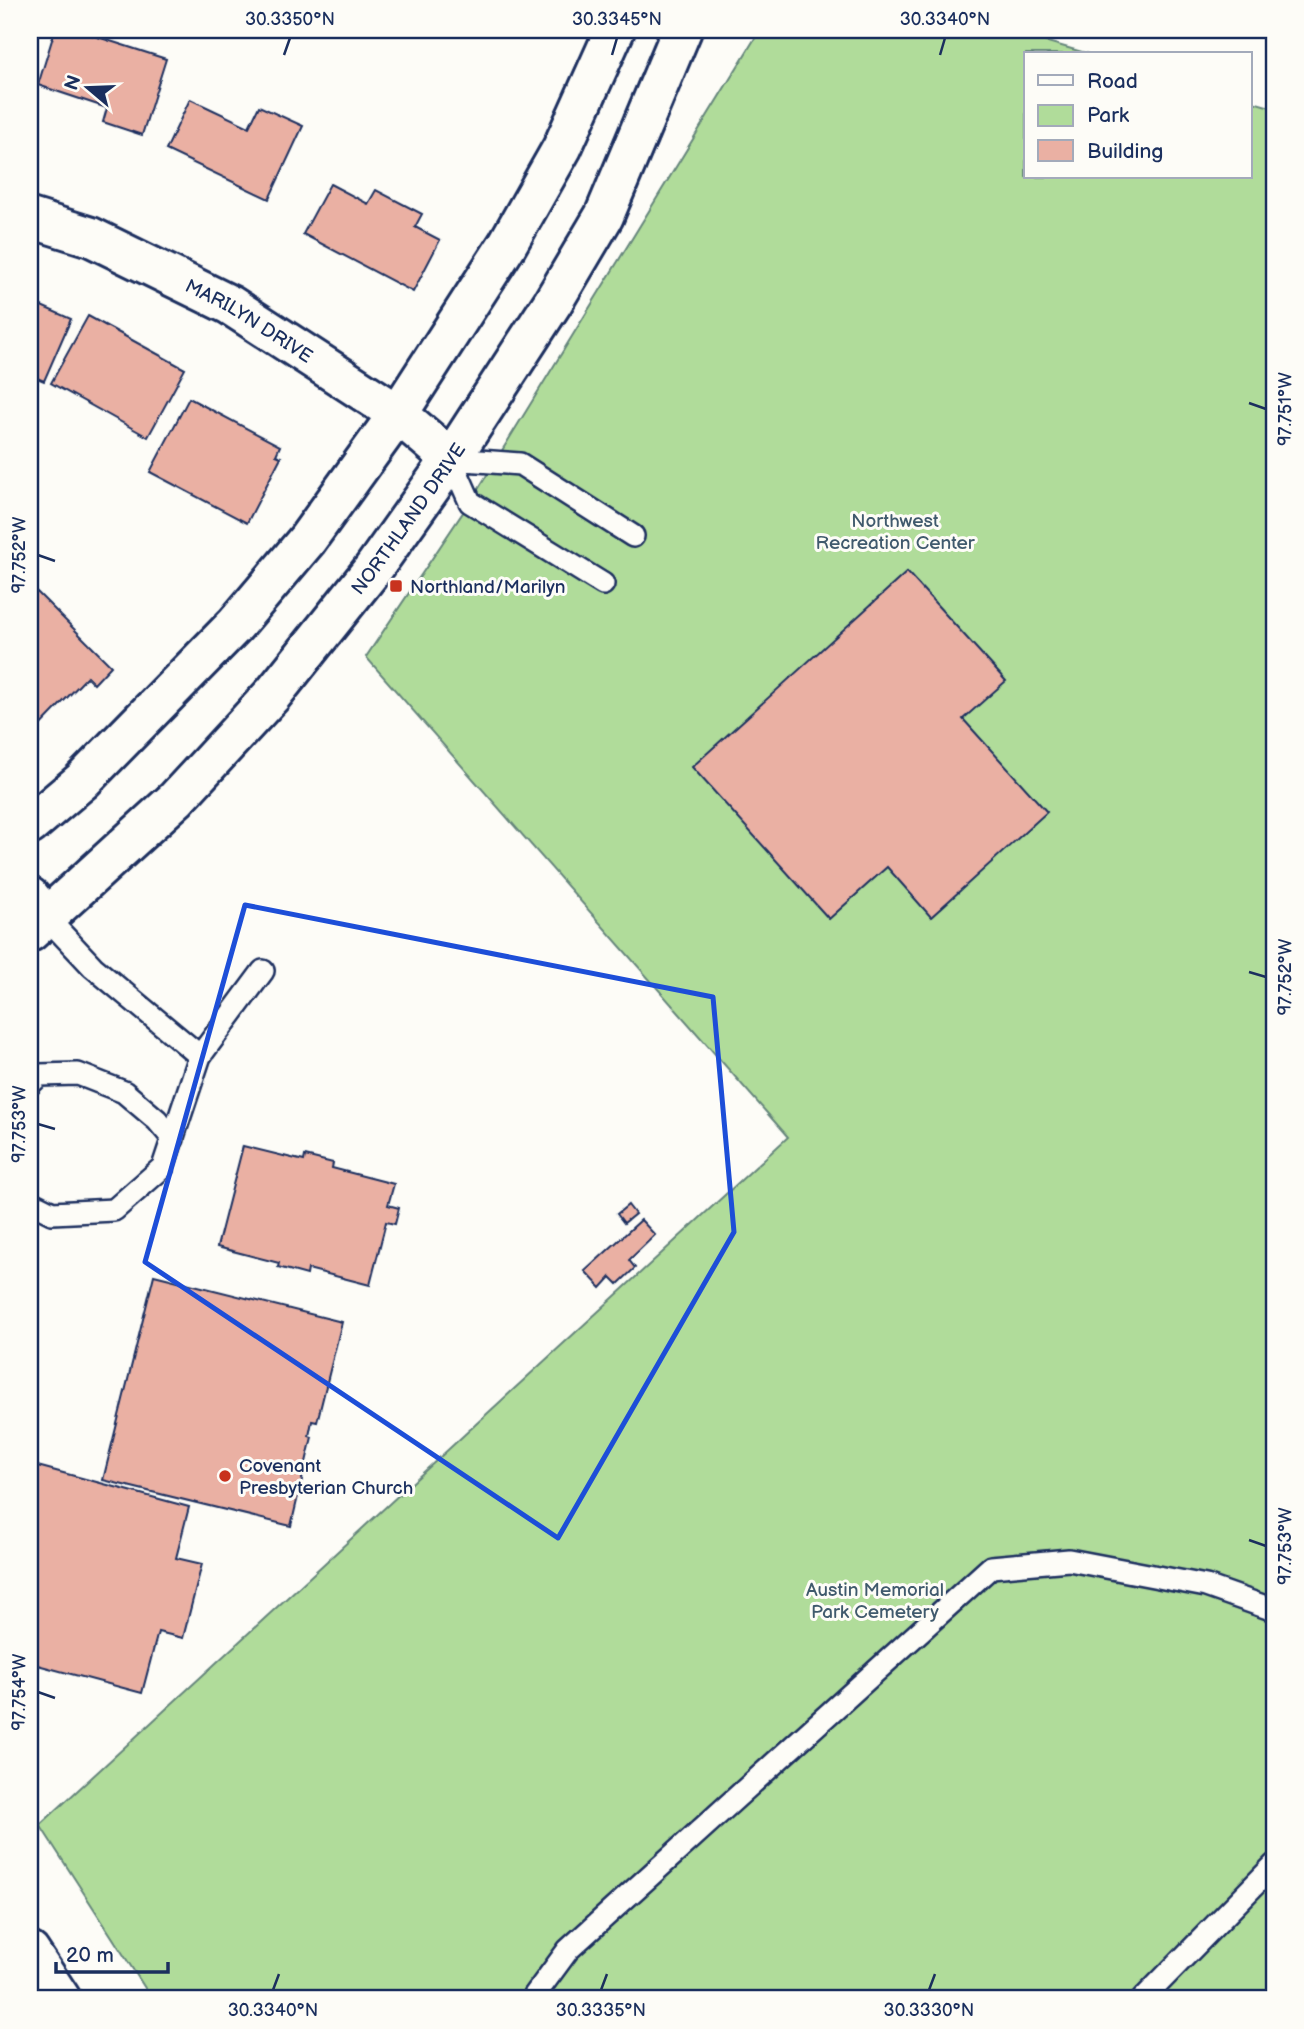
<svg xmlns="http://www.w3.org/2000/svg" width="1304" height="2029" viewBox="0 0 1304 2029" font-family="'Balsamiq Sans',sans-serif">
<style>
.green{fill:#b0dc9a;stroke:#66867c;stroke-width:2}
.building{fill:#eab0a3;stroke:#1b2f5e;stroke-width:2}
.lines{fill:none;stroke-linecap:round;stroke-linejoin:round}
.service-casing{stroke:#1b2f5e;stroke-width:26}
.minor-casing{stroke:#1b2f5e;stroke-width:44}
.tertiary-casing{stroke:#1b2f5e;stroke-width:44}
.primary-casing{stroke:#1b2f5e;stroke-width:44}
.motorway-casing{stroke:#1b2f5e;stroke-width:44}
.service{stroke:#fdfcf7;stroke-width:21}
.minor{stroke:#fdfcf7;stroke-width:38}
.tertiary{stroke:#fdfcf7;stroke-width:38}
.primary{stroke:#fdfcf7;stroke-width:38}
.motorway{stroke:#fdfcf7;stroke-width:38}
.marked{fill:none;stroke:#1d4ed8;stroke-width:5;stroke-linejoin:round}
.ticks{fill:none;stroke:#1b2f5e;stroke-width:2.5}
.poi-dot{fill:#c8321e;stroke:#fdfcf7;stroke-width:2.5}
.labels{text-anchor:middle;stroke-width:6;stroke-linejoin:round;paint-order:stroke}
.street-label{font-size:19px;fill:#1b2f5e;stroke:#fdfcf7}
.park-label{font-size:19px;fill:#405a6d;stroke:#fdfcf7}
.poi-label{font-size:19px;fill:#1b2f5e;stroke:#fdfcf7;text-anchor:start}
.neatline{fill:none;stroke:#1b2f5e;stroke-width:2.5}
.ticks-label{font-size:18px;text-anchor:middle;fill:#1b2f5e}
</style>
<rect width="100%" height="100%" fill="#fdfcf7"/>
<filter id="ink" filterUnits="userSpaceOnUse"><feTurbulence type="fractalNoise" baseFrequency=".0143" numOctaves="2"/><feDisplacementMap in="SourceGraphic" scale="14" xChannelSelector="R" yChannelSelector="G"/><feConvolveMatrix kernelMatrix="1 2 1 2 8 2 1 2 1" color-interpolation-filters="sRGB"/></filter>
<g filter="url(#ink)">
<path class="green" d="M 760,30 L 1006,30 L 1089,54 L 1026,54 L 1026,177 L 1250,177 L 1250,101 L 1274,108 L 1274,1999 L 152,1999 L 40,1825 L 788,1137 L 366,657 L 474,496 Z"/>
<g class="building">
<path d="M 55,30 L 76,30 L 166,59 L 142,135 L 103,122 L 107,108 L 38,85 Z"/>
<path d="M 190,99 L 249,127 L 259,106 L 303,126 L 269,199 L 166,150 Z"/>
<path d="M 330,184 L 368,204 L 376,190 L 422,214 L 415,227 L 440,240 L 413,292 L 303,234 Z"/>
<path d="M 30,301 L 71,319 L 44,381 L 30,375 Z"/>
<path d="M 88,316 L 185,369 L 148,437 L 51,383 Z"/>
<path d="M 189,398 L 280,446 L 276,455 L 281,457 L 247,523 L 150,472 Z"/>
<path d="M 907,572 L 1006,681 L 963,719 L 1047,812 L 931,917 L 887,867 L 829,919 L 692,767 Z"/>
<path d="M 37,592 L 111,666 L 94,684 L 87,677 L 30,736 L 30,599 Z"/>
<path d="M 243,1146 L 304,1161 L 305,1156 L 333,1163 L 332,1168 L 394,1184 L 388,1205 L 399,1208 L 395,1224 L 386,1222 L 370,1285 L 308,1269 L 307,1275 L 278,1267 L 279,1263 L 217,1247 Z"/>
<path d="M 628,1205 L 635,1214 L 624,1223 L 617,1214 Z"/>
<path d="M 641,1220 L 655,1235 L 629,1260 L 635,1268 L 618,1284 L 611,1277 L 601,1288 L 585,1271 Z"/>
<path d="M 154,1275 L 342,1322 L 317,1422 L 312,1421 L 309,1436 L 312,1437 L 291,1526 L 103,1480 Z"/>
<path d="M 30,1464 L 189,1507 L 176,1558 L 202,1564 L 183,1638 L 158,1632 L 142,1693 L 30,1663 Z"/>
</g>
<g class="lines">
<defs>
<g id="service">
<path d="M 603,584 L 470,502 L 451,459 L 520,464 L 633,536"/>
<path d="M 47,918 L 93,967 L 200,1056"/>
<path d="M 30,1084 L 39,1075 L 78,1074 L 124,1092 L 157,1120 L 173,1139"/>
<path d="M 30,1202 L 52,1213 L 114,1210 L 163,1167 L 200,1056 L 263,971"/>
<path d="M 532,1999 L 568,1950 L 991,1567 L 1069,1560 L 1206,1586 L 1274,1610"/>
<path d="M 1143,1999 L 1274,1865"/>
</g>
<path id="minor" d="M 30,897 L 47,918"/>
<g id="tertiary">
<path id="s1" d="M 30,218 L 91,237 L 230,305 L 398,414 L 451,459"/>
</g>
<g id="primary">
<path d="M 30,825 L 82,781 L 236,624 L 307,540 L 398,414 L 507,245 L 562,148 L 615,30"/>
<path id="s2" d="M 30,932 L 176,799 L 273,694 L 373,569 L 451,459 L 553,302 L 604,216 L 682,30"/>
</g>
<path id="motorway" d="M 30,1952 L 61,1999"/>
</defs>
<use href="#service" class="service-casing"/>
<use href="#minor" class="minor-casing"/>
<use href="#tertiary" class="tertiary-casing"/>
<use href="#primary" class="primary-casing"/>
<use href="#motorway" class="motorway-casing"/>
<use href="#service" class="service"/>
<use href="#minor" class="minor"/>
<use href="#tertiary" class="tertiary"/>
<use href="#primary" class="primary"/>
<use href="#motorway" class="motorway"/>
</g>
</g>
<path class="marked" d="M 245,905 L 713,997 L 734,1232 L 558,1538 L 145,1262 Z"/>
<path class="ticks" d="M 284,55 L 290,38M 612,55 L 617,38M 940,55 L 945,38M 1249,403 L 1266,409M 38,555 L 55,561M 1249,972 L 1266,977M 38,1124 L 55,1129M 1249,1540 L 1266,1546M 38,1692 L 55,1698M 273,1990 L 279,1974M 601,1990 L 607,1974M 929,1990 L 935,1974"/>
<g class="poi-dot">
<rect x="389" y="579" width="14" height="14" rx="3.5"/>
<circle cx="225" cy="1476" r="7"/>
</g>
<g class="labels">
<g class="street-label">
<text dy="7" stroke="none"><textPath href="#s1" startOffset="243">MARILYN DRIVE</textPath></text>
<text dy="7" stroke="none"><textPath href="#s2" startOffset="562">NORTHLAND DRIVE</textPath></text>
</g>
<g class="park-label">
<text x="895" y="527">Northwest<tspan x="895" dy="22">Recreation Center</tspan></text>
<text x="875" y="1596">Austin Memorial<tspan x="875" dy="22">Park Cemetery</tspan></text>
</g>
<g class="poi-label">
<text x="410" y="593">Northland/Marilyn</text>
<text x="239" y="1472">Covenant<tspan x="239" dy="22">Presbyterian Church</tspan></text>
</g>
</g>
<rect width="1304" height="2029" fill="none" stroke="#fdfcf7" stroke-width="77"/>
<rect x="1024" y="52" width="228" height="126" fill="#fdfcf7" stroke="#a3aaba" stroke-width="2"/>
<rect x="1038" y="75" width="35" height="10" fill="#fdfcf7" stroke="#a3aaba" stroke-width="2"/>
<text x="1087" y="88" font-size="21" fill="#1b2f5e">Road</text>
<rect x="1038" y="105" width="35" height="21" fill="#b0dc9a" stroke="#a3aaba" stroke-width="2"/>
<text x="1087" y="122" font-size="21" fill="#1b2f5e">Park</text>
<rect x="1038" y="140" width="35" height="21" fill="#eab0a3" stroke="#a3aaba" stroke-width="2"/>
<text x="1087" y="158" font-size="21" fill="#1b2f5e">Building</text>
<g transform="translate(88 88) rotate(289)" stroke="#fdfcf7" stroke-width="5" paint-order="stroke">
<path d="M0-5L12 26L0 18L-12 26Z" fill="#1b2f5e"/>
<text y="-10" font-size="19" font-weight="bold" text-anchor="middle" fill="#1b2f5e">N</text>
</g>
<path d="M56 1962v10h112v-10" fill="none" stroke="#1b2f5e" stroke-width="3.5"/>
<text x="66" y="1962" font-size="21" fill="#1b2f5e" stroke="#fdfcf7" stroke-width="5" paint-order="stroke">20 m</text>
<rect x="38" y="38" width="1228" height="1952" class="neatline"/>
<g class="ticks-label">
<text x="290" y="25">30.3350°N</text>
<text x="617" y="25">30.3345°N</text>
<text x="945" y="25">30.3340°N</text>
<text transform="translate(1285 409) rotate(-90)" y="6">97.751°W</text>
<text transform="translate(19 555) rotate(-90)" y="6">97.752°W</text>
<text transform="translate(1285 977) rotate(-90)" y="6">97.752°W</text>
<text transform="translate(19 1124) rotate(-90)" y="6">97.753°W</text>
<text transform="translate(1285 1546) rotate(-90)" y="6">97.753°W</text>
<text transform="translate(19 1692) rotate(-90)" y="6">97.754°W</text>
<text x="273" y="2016">30.3340°N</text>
<text x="601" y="2016">30.3335°N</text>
<text x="929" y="2016">30.3330°N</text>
</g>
</svg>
